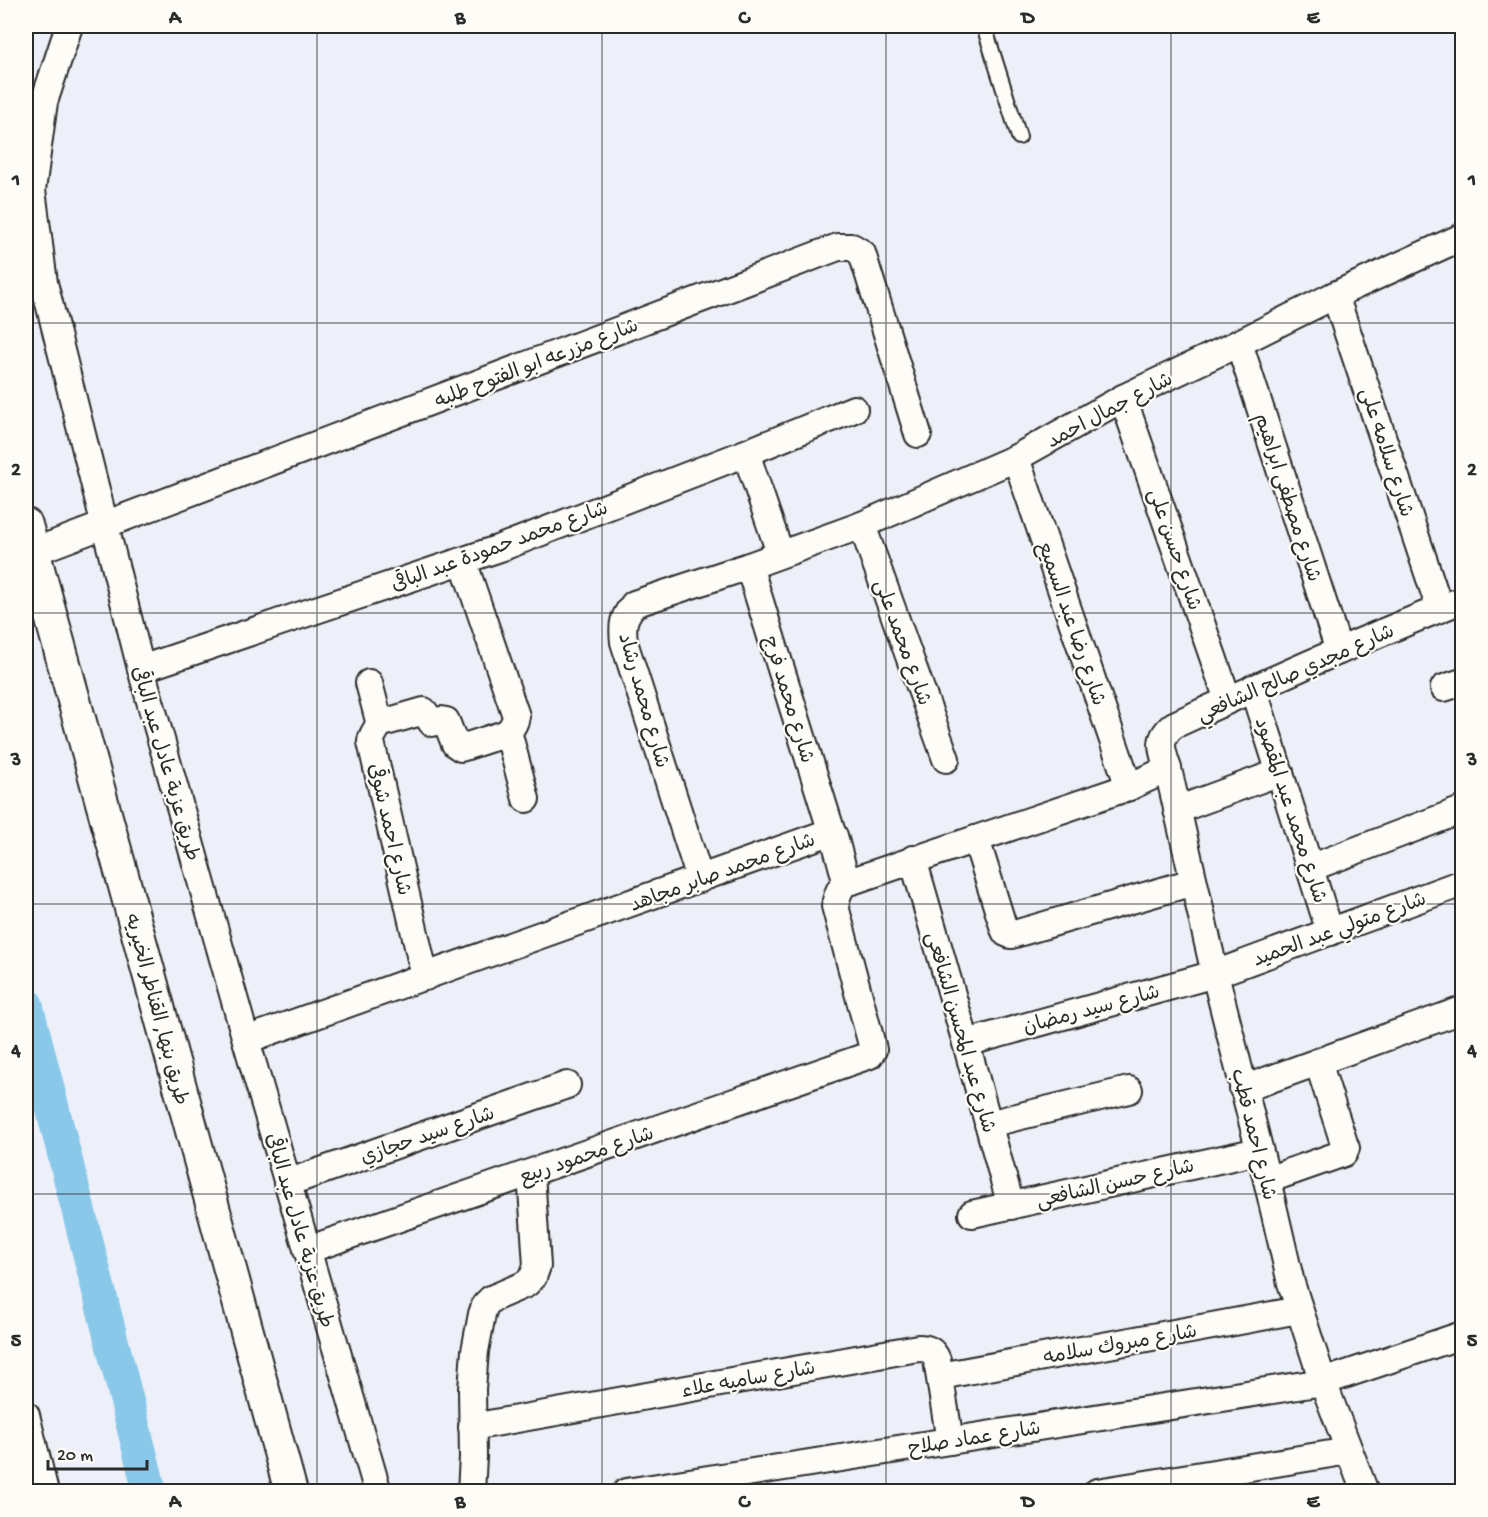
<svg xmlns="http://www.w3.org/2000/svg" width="1488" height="1517" viewBox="0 0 1488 1517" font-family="'Gochi Hand','Playpen Sans Arabic',sans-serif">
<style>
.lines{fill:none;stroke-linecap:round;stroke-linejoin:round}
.canal{stroke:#8ac8ea;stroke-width:34}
.service-casing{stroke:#2b2b2b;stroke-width:18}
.minor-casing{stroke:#2b2b2b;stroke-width:30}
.tertiary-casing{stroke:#2b2b2b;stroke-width:36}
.service{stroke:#fdfcf7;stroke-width:14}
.minor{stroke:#fdfcf7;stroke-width:26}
.tertiary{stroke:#fdfcf7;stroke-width:32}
.grid{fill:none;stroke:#2b2b2b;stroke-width:1.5;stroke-opacity:0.55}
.labels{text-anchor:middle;stroke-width:4.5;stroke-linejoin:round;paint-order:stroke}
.street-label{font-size:20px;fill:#2b2b2b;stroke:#fdfcf7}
.neatline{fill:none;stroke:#2b2b2b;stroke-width:2}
.grid-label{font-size:20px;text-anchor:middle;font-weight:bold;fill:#2b2b2b}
</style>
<rect width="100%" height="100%" fill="#edf0f8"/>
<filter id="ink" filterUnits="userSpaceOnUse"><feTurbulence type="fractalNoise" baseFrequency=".0167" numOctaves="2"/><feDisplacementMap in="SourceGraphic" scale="12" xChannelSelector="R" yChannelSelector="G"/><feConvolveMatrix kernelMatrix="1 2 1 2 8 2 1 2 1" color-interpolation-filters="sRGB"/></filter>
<g filter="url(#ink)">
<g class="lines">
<path class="canal" d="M 26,1004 L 150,1492"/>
<defs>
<path id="service" d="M 984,26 L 1019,137"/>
<g id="minor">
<path d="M 69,26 L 44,102 L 32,190 L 44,283 L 141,669 L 246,1040 L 378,1492"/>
<path d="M 1335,295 L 1440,609"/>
<path d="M 1239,343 L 1339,651"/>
<path d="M 1123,398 L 1228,700"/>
<path d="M 746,453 L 780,553"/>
<path d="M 1016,458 L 1129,787"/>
<path d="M 862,525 L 946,759"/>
<path d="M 33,552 L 838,247 L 852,247 L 862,253 L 918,434"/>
<path d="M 463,561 L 516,716 C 515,724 512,728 507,733"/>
<path d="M 749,566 L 832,833"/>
<path d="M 141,669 L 500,548 L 746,453 L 854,409"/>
<path d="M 369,683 L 379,721 C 379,729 371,734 371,742 L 425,977"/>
<path d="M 1253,688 L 1330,932"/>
<path d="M 1444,688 L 1462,682"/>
<path d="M 379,724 L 424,711 L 432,723 L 441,720 L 446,721 L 455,744 L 461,748 L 507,733 L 509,735 L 526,799"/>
<path d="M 1177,810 L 1280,772"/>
<path d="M 976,839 L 1004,929 L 1006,933 L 1011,935 L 1193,882"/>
<path d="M 913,859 L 966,1043 L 1011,1206"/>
<path d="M 1310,868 L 1462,810"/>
<path d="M 700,879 L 624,642 C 622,624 623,618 634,604 L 749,566 L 862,525 L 1016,458 L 1123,398 L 1239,343 L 1335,295 L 1462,237"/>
<path d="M 246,1040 L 827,833 L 832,833 L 834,836 L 844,873 L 847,879 L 852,881 L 1129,787 L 1168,769"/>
<path d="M 966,1043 L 1215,974 L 1462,883"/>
<path d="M 1243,1089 L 1462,1010"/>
<path d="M 988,1124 L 1129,1090"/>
<path d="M 1267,1180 L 1344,1153 L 1346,1148 L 1344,1143 L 1318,1062"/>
<path d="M 287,1183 L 567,1085"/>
<path d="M 972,1214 L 1259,1151"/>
<path d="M 307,1250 L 870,1055 L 873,1050 L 872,1045 L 835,906 C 837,894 840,888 847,879"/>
<path d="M 940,1376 L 1299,1310"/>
<path d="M 26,1415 L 45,1492"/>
<path d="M 472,1427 L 918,1348 C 928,1348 933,1350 937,1360 L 950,1441"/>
<path d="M 471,1492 L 473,1457 L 472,1389 L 475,1351 L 482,1314 L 485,1305 L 491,1299 L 526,1284 L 533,1277 L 537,1266 L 531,1173"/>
<path d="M 626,1492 L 1323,1382 L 1462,1335"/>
<path d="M 1097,1492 L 1349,1451"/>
<path d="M 1365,1492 L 1323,1382 L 1291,1283 L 1267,1180 L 1215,974 L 1168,769 C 1162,750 1156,739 1174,725 C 1269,681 1365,638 1462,600"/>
</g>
<path id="tertiary" d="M 26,525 L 291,1492"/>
</defs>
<use href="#service" class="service-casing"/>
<use href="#minor" class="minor-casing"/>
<use href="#tertiary" class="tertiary-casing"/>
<use href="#service" class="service"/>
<use href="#minor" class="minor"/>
<use href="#tertiary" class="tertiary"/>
</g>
</g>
<path class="grid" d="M 317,26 L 317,1492M 602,26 L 602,1492M 886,26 L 886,1492M 1171,26 L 1171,1492M 26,323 L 1462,323M 26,613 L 1462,613M 26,904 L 1462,904M 26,1194 L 1462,1194"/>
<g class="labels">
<g class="street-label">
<text transform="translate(536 362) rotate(-21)" y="7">شارع مزرعه ابو الفتوح طلبه</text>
<text transform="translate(1109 409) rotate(-28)" y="7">شارع جمال احمد</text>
<text transform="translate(1388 452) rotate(72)" y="7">شارع سلامه على</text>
<text transform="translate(1289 497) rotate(72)" y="7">شارع مصطفى ابراهيم</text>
<text transform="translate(499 545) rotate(-20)" y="7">شارع محمد حمودة عبد الباقى</text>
<text transform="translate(1176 549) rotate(71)" y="7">شارع حسن على</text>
<text transform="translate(1073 623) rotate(71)" y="7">شارع رضا عبد السميع</text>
<text transform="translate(904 642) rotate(70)" y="7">شارع محمد على</text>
<text transform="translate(1295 672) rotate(-24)" y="7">شارع مجدي صالح الشافعي</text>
<text transform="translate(790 699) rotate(73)" y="7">شارع محمد فرج</text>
<text transform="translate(645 700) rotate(74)" y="7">شارع محمد رشاد</text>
<text transform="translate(167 763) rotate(74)" y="7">طريق عزبة عادل عبد الباقى</text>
<text transform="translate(1292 810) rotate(72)" y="7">شارع محمد عبد المقصود</text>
<text transform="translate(391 829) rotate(77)" y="7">شارع احمد شوقى</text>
<text transform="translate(722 871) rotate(-20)" y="7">شارع محمد صابر مجاهد</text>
<text transform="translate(1339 928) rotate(-20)" y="7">شارع متولي عبد الحميد</text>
<text transform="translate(1091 1008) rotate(-15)" y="7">شارع سيد رمضان</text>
<text transform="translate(158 1009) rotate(75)" y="7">طريق بنها, القناطر الخيريه</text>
<text transform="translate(962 1032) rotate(74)" y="7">شارع عبد المحسن الشافعى</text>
<text transform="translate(427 1134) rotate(-19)" y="7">شارع سيد حجازي</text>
<text transform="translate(1255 1134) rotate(76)" y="7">شارع احمد قطب</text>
<text transform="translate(586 1154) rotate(-19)" y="7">شارع محمود ربيع</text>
<text transform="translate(1115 1182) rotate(-13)" y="7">شارع حسن الشافعى</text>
<text transform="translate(301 1230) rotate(74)" y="7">طريق عزبة عادل عبد الباقى</text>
<text transform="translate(1120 1343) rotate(-10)" y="7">شارع مبروك سلامه</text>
<text transform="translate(748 1378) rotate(-10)" y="7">شارع ساميه علاء</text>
<text transform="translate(974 1437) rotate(-9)" y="7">شارع عماد صلاح</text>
</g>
</g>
<rect width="1488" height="1517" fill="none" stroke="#fdfcf7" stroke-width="66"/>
<path d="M48 1460v9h99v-9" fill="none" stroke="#2b2b2b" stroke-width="3"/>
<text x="57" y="1460" font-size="18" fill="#2b2b2b" stroke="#fdfcf7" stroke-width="4.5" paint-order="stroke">20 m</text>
<rect x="33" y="33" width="1422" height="1451" class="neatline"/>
<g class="grid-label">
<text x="175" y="23">A</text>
<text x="460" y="23">B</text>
<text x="744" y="23">C</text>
<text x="1028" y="23">D</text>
<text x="1313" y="23">E</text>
<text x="16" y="185">1</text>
<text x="1472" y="185">1</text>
<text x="16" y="475">2</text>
<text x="1472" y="475">2</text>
<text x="16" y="765">3</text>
<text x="1472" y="765">3</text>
<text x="16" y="1056">4</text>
<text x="1472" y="1056">4</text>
<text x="16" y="1346">5</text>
<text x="1472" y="1346">5</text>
<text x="175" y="1507">A</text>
<text x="460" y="1507">B</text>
<text x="744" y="1507">C</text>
<text x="1028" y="1507">D</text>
<text x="1313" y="1507">E</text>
</g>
</svg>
